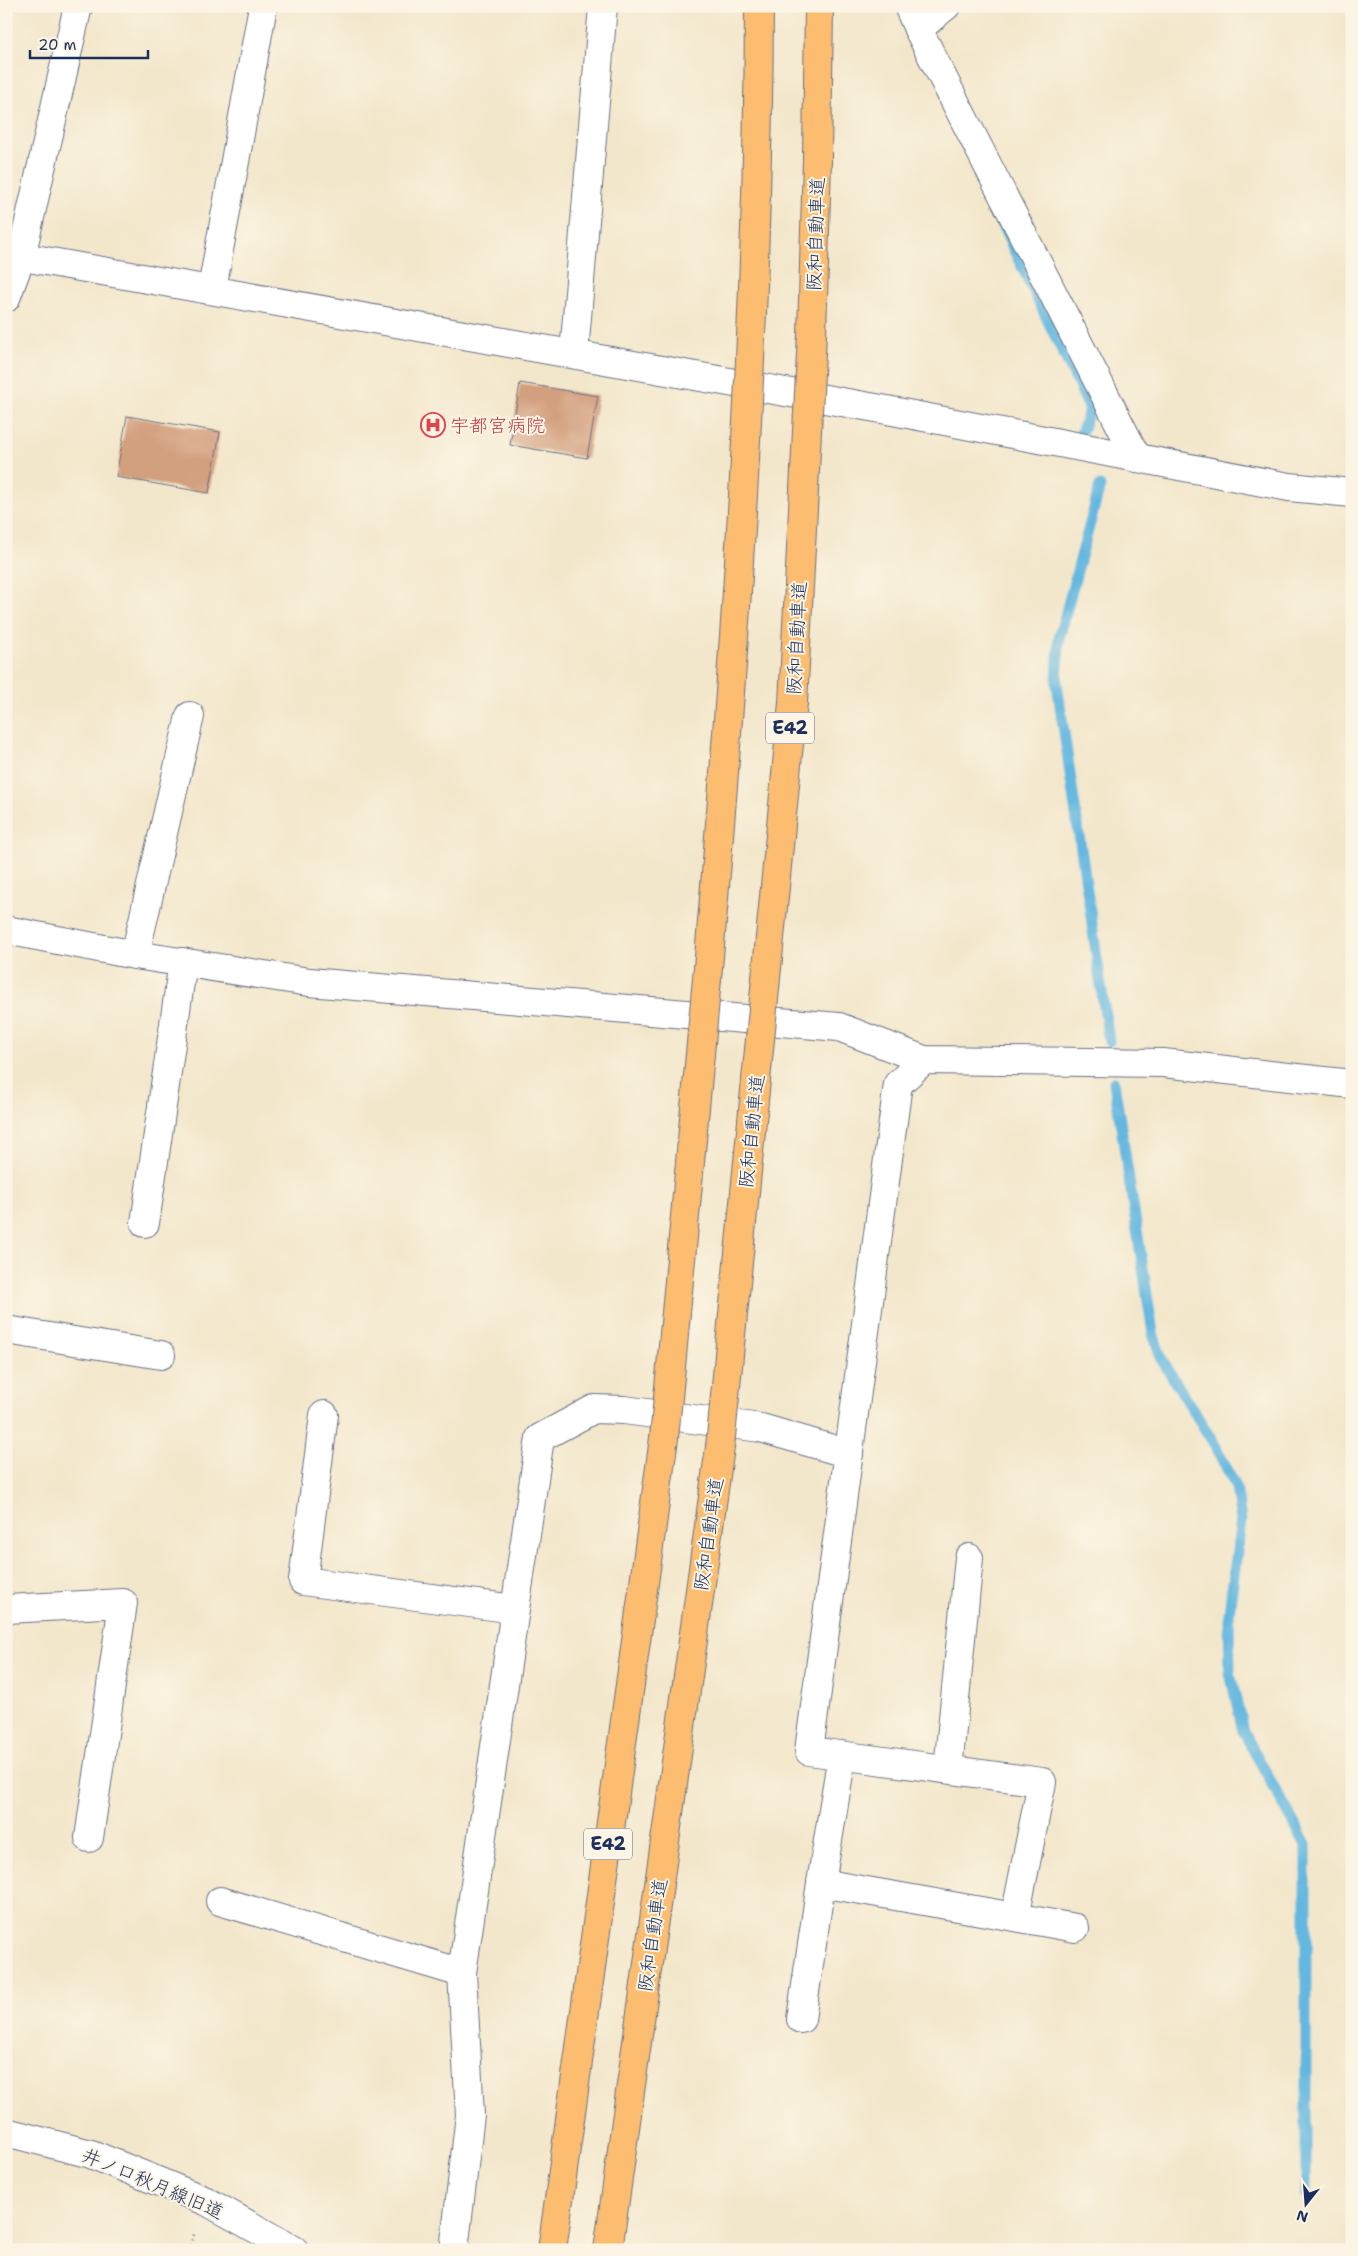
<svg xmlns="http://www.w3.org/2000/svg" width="1358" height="2256" viewBox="0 0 1358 2256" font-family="'Shantell Sans','Klee One',sans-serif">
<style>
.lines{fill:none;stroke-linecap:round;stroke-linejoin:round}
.stream{stroke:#64b7e0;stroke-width:11}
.building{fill:#d3a07f}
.minor-casing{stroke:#676f84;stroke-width:30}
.highway-casing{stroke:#676f84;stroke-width:30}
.path{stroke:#676f84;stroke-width:3;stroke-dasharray:1 4;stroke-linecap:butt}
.minor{stroke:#fff;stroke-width:28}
.highway{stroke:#fcbd6f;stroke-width:28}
.highway-bridge-casing{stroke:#676f84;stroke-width:30;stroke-linecap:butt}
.highway-bridge{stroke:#fcbd6f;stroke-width:28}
.labels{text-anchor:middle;stroke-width:4;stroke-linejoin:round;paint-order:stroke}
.shield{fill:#fcf5e5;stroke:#5e6a86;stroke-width:1}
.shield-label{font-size:18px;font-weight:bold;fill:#1b2f5e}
.street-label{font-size:19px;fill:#1b2f5e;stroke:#fcf5e5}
.health-label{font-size:19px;fill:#be3a42;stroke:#fcf5e5;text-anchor:start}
</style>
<rect width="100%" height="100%" fill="#fcf5e5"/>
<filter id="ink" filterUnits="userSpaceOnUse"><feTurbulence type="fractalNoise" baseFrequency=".02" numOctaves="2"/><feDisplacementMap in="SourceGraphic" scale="10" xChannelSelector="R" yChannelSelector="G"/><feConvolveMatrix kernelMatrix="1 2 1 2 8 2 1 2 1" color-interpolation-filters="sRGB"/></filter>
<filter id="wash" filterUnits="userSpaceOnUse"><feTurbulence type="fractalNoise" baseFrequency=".0096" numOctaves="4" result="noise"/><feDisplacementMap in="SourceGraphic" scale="20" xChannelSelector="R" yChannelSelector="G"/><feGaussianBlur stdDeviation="1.12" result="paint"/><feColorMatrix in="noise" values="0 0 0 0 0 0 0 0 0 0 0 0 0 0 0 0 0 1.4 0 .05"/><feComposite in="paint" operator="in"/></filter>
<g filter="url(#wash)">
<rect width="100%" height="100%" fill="#f3e7cb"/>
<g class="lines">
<g class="stream">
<path d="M 979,177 L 1090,409 L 1081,433"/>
<path d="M 1100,486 L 1059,638 L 1057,684 L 1109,1041"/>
<path d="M 1114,1082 L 1153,1333 L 1162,1360 L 1216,1447 L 1236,1487 L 1241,1520 L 1229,1613 L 1230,1673 L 1243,1731 L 1306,1845 L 1306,2193"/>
</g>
</g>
<g id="blocks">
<g class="building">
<path d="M 520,383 L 598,396 L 587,458 L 510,445 Z"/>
<path d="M 127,416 L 220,432 L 209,493 L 116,477 Z"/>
</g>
</g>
</g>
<g filter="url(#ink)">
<use href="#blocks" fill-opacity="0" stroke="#676f84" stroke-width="1"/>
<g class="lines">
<defs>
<g id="minor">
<path d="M 908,6 L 918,29 L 1137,458"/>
<path d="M 918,29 L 946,6"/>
<path d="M 6,254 L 887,410 L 1289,487 L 1352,493"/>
<path d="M 212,289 L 263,6"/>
<path d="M 6,298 L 21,257 L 78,6"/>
<path d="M 574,353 L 603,6"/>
<path d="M 6,930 L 135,955 L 309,982 L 839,1027 L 924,1060 L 1163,1063 L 1352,1084"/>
<path d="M 135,955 L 190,716"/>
<path d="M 145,1223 L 183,962"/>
<path d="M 6,1330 L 161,1355"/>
<path d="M 324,1415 L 303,1581 L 515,1609"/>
<path d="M 6,1609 L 123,1603 L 89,1838"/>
<path d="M 842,1755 L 821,1883 L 1015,1917 L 1042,1782 L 809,1751 L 898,1084 L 924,1060"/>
<path d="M 948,1769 L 969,1558"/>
<path d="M 220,1901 L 462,1973"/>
<path d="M 1015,1917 L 1075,1928"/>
<path d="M 801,2019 L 821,1883"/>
<path d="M 6,2132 L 91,2154 L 206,2201 L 294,2250"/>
<path d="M 454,2250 L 470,2115 L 462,1973 L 540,1438 L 594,1409 L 624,1410 L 761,1428 L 849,1454"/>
</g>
<g id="highway">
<path d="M 552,2250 L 664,1438"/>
<path d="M 608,2250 L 720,1447"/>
</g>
</defs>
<use href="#minor" class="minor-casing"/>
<use href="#highway" class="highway-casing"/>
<path class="path" d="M 189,2250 L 194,2234"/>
<use href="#minor" class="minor"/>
<use href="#highway" class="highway"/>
<defs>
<g id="highway-bridge">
<path d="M 664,1438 C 680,1278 694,1118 709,957 C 736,641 758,324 759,6"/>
<path d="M 720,1447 L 793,703 L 812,334 L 817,160 L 819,6"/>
</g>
</defs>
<use href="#highway-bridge" class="highway-bridge-casing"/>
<use href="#highway-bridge" class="highway-bridge"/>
</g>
</g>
<defs>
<symbol id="hospital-ring" viewBox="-11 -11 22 22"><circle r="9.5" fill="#fcf5e5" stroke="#e0444e" stroke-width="1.5"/><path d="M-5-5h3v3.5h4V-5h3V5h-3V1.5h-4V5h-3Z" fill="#e0444e"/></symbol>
</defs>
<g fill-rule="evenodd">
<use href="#hospital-ring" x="419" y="411" width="28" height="28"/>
</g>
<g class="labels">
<g class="shield">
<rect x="766" y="712.5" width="48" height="31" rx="4"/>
<rect x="584" y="1828.5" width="48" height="31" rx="4"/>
</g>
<g class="shield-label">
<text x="790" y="734">E42</text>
<text x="608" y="1850">E42</text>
</g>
<g class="street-label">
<text transform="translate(815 234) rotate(-88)" y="7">阪和自動車道</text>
<text transform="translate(796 638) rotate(-87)" y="7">阪和自動車道</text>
<text transform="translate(751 1131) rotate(-84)" y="7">阪和自動車道</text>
<text transform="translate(708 1534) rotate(-82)" y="7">阪和自動車道</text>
<text transform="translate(652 1935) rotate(-82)" y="7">阪和自動車道</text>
<text transform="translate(153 2183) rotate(23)" y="7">井ノ口秋月線旧道</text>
</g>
<g class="health-label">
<text x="450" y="432">宇都宮病院</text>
</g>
</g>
<rect width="1358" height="2256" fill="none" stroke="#fcf5e5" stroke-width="25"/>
<g transform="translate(1306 2204) rotate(197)" stroke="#fcf5e5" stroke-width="4" paint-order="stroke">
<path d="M0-4L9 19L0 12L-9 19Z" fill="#1b2f5e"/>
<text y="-8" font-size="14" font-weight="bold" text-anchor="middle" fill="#1b2f5e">N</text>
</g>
<path d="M30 50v8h118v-8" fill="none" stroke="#1b2f5e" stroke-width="2.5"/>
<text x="38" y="50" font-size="15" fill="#1b2f5e" stroke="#fcf5e5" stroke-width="4" paint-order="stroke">20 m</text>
</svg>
